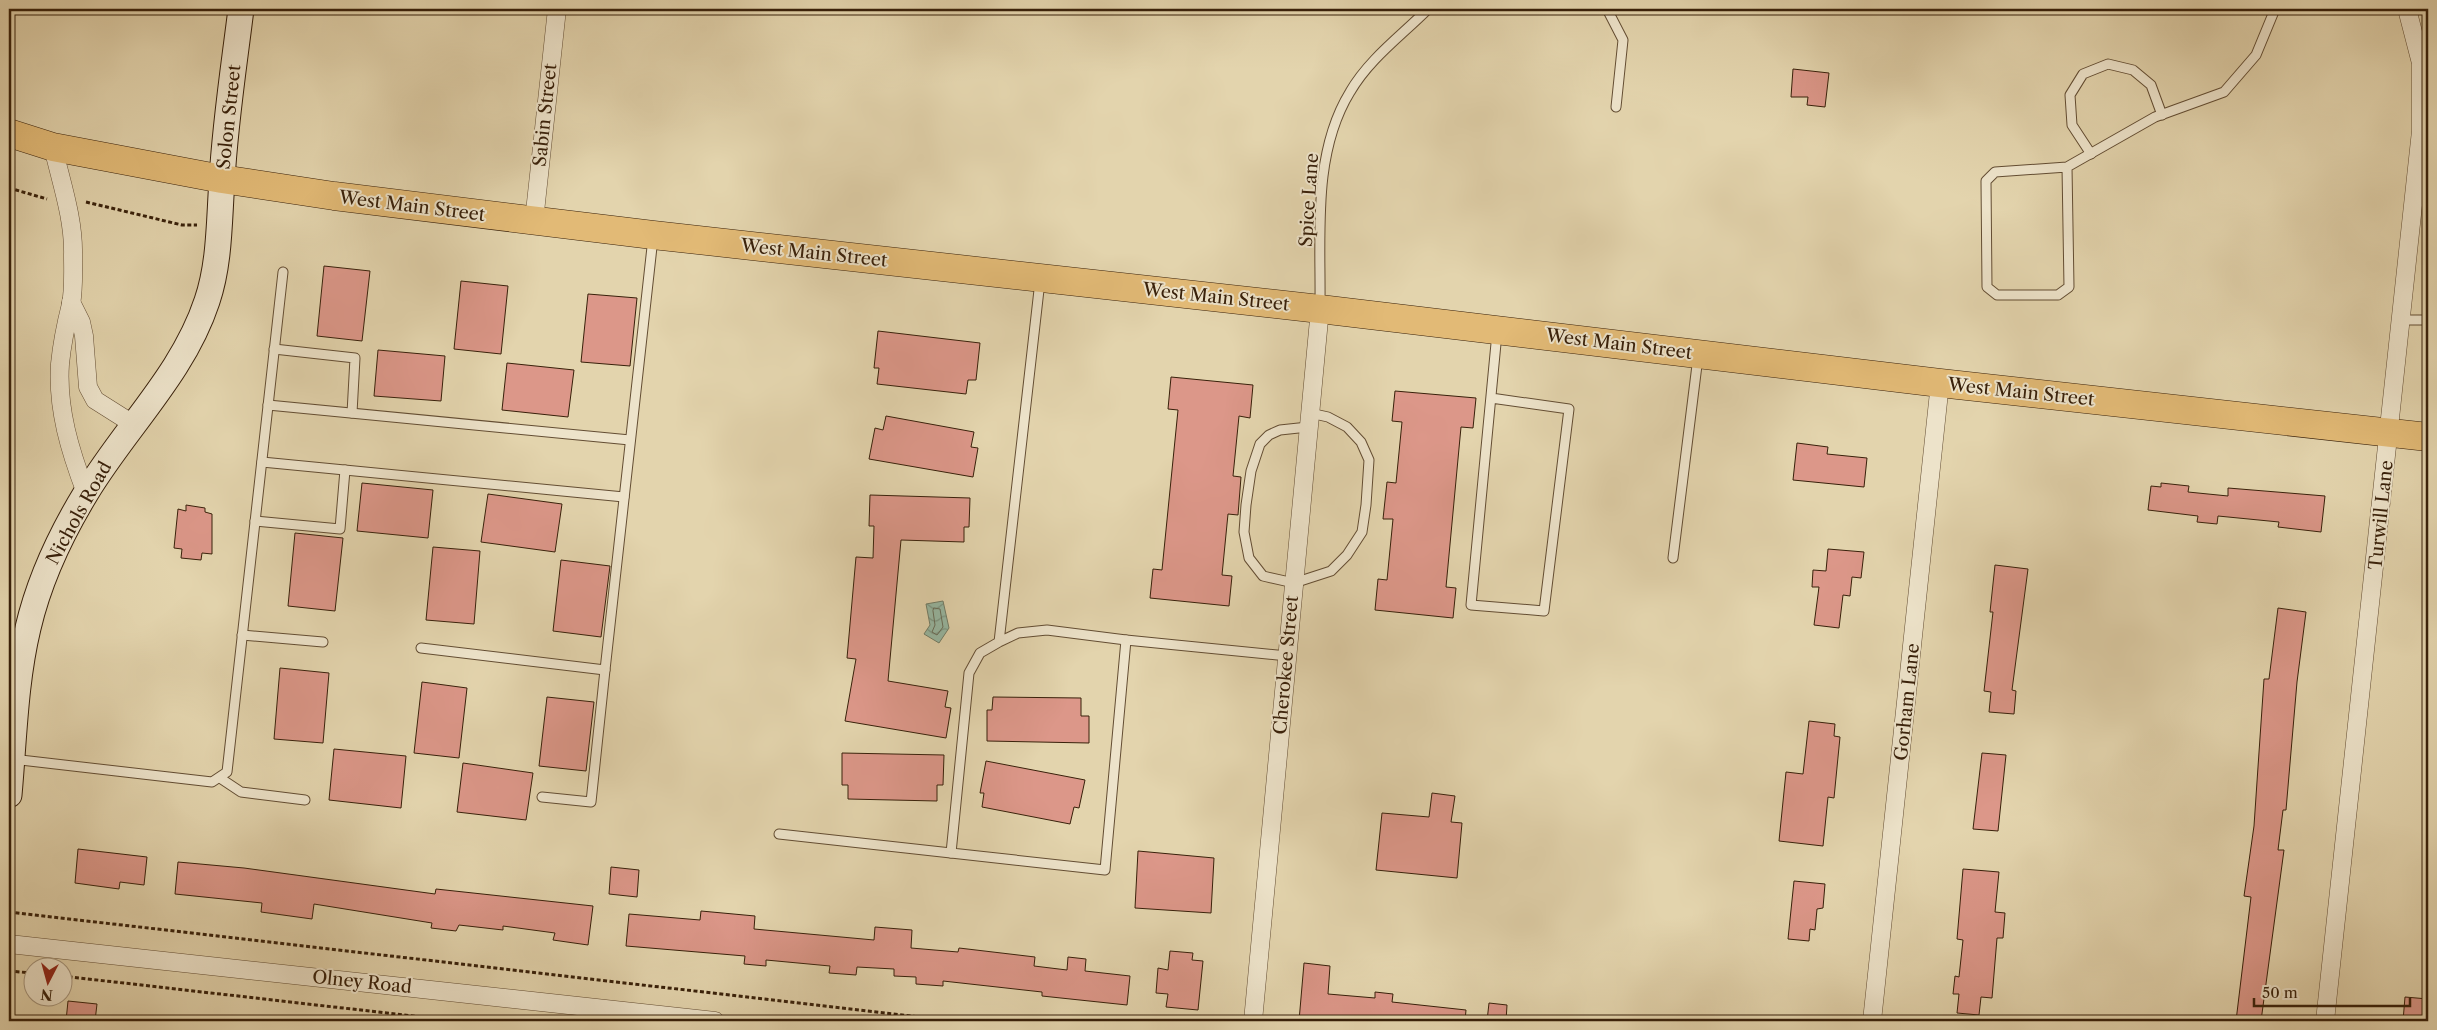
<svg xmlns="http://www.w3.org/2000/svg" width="2437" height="1030" viewBox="0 0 2437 1030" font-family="'Libre Caslon Text',serif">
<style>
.water{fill:url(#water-waves);stroke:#717c66}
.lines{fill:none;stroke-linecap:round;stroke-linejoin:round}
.shore{stroke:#686c57;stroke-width:1}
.building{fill:#dc9789;stroke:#38200a}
.lane-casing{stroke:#634d33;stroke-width:11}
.street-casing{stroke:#634d33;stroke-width:19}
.secondary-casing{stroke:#38200a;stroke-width:27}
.primary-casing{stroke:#38200a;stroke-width:29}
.path{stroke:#38200a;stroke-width:3;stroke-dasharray:4 2.5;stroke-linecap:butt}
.lane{stroke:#ede3ca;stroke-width:9}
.street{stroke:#ede3ca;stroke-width:18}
.secondary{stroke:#ede3ca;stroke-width:25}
.primary{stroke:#e2ba76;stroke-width:28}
.labels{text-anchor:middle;stroke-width:4;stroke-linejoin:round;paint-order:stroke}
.street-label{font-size:18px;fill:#38200a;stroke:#ede3ca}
</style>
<defs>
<pattern id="water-waves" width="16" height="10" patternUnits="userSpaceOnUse" patternTransform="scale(1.25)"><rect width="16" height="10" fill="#97b9a4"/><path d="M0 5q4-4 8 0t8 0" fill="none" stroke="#7c9684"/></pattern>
</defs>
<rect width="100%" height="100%" fill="#e3d4ad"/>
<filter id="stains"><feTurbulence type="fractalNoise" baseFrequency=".004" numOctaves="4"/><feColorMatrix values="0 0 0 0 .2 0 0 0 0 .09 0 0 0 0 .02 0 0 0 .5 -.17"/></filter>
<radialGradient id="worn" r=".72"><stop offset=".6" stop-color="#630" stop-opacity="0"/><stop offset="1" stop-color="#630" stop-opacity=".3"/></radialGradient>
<path class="water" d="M 943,601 L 949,628 L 939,643 L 924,634 L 930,625 L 926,604 Z"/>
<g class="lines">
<path class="shore" d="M 934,608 L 940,609 L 943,627 L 937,635 L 932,632 L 935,625 L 933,611 Z"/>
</g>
<g class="building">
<path d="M 1793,69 L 1829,73 L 1825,107 L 1807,105 L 1808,97 L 1791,97 Z"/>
<path d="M 324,266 L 370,271 L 362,341 L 317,336 Z"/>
<path d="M 461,281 L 508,286 L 501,354 L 454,349 Z"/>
<path d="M 588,294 L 637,298 L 630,366 L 581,362 Z"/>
<path d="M 878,331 L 980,343 L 976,380 L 968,380 L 966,394 L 877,384 L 879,368 L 874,368 Z"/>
<path d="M 378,350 L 445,356 L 441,401 L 374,396 Z"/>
<path d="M 507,363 L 574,370 L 568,417 L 502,410 Z"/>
<path d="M 1171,377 L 1253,385 L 1250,418 L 1239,416 L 1233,476 L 1241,477 L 1238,515 L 1228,514 L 1222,575 L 1232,576 L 1229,606 L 1150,598 L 1153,569 L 1162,570 L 1178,410 L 1168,409 Z"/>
<path d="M 1395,391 L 1476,398 L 1473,428 L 1461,427 L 1446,587 L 1456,588 L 1453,618 L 1375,610 L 1378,579 L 1387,580 L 1393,519 L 1383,519 L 1387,482 L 1396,483 L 1402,422 L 1392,421 Z"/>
<path d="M 886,416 L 974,432 L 971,447 L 978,448 L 973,477 L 869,459 L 875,428 L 883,430 Z"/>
<path d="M 1797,443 L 1828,447 L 1827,454 L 1867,458 L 1864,487 L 1793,480 Z"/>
<path d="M 362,483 L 433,490 L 428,538 L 357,531 Z"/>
<path d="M 2161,483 L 2189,486 L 2188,492 L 2228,496 L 2228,488 L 2325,496 L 2321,532 L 2278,527 L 2279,522 L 2218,516 L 2217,524 L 2197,522 L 2198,516 L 2148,510 L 2151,486 L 2161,487 Z"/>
<path d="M 488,494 L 562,504 L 555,552 L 481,542 Z"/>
<path d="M 870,495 L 970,498 L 969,527 L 964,527 L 964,542 L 901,540 L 888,681 L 948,691 L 945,707 L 951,708 L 946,738 L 845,721 L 856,659 L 847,658 L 856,557 L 873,558 L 874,526 L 869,526 Z"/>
<path d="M 186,505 L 205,508 L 205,512 L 212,514 L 212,554 L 202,553 L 201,560 L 181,558 L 182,549 L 174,548 L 178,509 L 186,511 Z"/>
<path d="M 295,533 L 343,538 L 335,611 L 288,606 Z"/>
<path d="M 433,547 L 480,551 L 474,624 L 426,620 Z"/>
<path d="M 1828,549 L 1864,552 L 1861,578 L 1852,577 L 1850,596 L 1843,595 L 1839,628 L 1814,625 L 1819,587 L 1812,587 L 1813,570 L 1826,571 Z"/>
<path d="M 561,560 L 610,566 L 601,637 L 553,631 Z"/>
<path d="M 1995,565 L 2028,569 L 2012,690 L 2016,691 L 2014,714 L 1989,712 L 1991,692 L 1984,691 L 1993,612 L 1990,612 Z"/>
<path d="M 2278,608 L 2306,612 L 2297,682 L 2286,810 L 2283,810 L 2278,850 L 2284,850 L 2261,1021 L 2236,1021 L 2251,897 L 2244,896 L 2254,826 L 2264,679 L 2269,679 Z"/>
<path d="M 280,668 L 329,673 L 323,743 L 274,739 Z"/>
<path d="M 422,682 L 467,688 L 459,758 L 414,753 Z"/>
<path d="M 547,697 L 594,702 L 586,771 L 539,766 Z"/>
<path d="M 993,697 L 1081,698 L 1081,716 L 1089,716 L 1089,743 L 987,741 L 987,710 L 992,710 Z"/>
<path d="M 1809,721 L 1835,724 L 1834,736 L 1840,737 L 1834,798 L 1828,797 L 1823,846 L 1779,841 L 1786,772 L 1803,774 Z"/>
<path d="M 334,749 L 406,756 L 401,808 L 329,800 Z"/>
<path d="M 842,753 L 944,755 L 943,785 L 937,785 L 937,801 L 848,799 L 848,785 L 842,785 Z"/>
<path d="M 1982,753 L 2006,755 L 1998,831 L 1973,829 Z"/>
<path d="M 986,761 L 1085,780 L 1079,808 L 1074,807 L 1070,824 L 982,807 L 984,793 L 980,793 Z"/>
<path d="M 463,763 L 533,773 L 526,820 L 457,812 Z"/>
<path d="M 1432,793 L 1455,796 L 1451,822 L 1462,823 L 1457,878 L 1376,870 L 1382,813 L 1429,817 Z"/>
<path d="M 78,849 L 147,857 L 144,885 L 120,882 L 119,889 L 75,883 Z"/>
<path d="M 1138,851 L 1214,858 L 1211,913 L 1135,908 Z"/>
<path d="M 178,862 L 244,868 L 435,894 L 436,889 L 593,906 L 588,945 L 553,940 L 555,933 L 503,926 L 503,930 L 459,925 L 456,931 L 431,928 L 432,923 L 314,904 L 312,919 L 261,912 L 262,903 L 175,894 Z"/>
<path d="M 611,867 L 639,870 L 637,897 L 609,894 Z"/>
<path d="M 1963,869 L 1999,872 L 1995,912 L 2005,913 L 2003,938 L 1997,938 L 1992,998 L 1981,997 L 1979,1015 L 1957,1013 L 1959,994 L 1953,994 L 1955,976 L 1959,977 L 1963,940 L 1957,939 Z"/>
<path d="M 1794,881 L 1825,884 L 1823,908 L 1817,909 L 1815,930 L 1810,929 L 1809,941 L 1788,939 Z"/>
<path d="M 701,911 L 755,916 L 754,929 L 874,940 L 875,927 L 912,930 L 911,948 L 958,952 L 959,948 L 1035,957 L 1034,966 L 1067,970 L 1068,957 L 1086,959 L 1085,971 L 1130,976 L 1127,1005 L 1042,996 L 1042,992 L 943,981 L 943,986 L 916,984 L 916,977 L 894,976 L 894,969 L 857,967 L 856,975 L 829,973 L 830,966 L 766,960 L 766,966 L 744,964 L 745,956 L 626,946 L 629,914 L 700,920 Z"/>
<path d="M 1170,951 L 1193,953 L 1192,960 L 1203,961 L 1198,1010 L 1166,1007 L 1168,994 L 1156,993 L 1158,968 L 1168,970 Z"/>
<path d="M 1304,963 L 1330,966 L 1328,994 L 1375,998 L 1375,992 L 1393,994 L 1392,1002 L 1466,1010 L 1465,1021 L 1299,1021 Z"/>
<path d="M 2405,997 L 2428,999 L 2428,1021 L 2403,1021 Z"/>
<path d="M 68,1001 L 97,1004 L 95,1021 L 66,1021 Z"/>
<path d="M 1489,1003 L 1507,1005 L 1506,1021 L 1487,1021 Z"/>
</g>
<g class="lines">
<defs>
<g id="lane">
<path d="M 1607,9 L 1623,40 L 1616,107"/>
<path d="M 2091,154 L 2072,125 L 2070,95 L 2083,74 L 2108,64 L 2133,70 L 2151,85 L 2162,115"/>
<path d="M 2067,167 L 2069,287 L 2058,295 L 1997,295 L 1987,287 L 1986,181 L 1995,172 L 2067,167 L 2155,117 L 2224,92 L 2256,55 L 2275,9"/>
<path d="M 1320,305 C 1321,235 1312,154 1350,92 C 1369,59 1401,36 1428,9"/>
<path d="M 2402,320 L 2428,320"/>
<path d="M 274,349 L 355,358 L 352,413"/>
<path d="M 1491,398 L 1569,409 L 1544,611 L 1471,605 L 1497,333"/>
<path d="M 268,405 L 630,440"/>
<path d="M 1308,427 L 1280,430 L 1269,435 L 1260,444 L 1251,471 L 1246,505 L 1244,532 L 1249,558 L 1263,576 L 1294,583 L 1331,571 L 1347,555 L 1362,532 L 1366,505 L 1369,460 L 1361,442 L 1347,427 L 1328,417 L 1310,413"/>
<path d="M 262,462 L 624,497"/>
<path d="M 255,521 L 340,529 L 345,470"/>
<path d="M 1673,558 L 1698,357"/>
<path d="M 242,635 L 323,642"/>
<path d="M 1126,640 L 1287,656"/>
<path d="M 999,642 L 1018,633 L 1047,630 L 1126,640 L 1105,870 L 951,853 L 969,673 L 980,653 L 999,642 L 1040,281"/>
<path d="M 421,648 L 605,670 L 653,238"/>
<path d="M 12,759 L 212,782 L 227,772 L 283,272"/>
<path d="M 220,778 L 241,792 L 305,800"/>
<path d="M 542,797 L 591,802 L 605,670"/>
<path d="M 779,834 L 951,853"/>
</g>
<g id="street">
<path d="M 53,147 C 61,182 74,219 73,255 C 73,270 74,289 71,304 C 66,324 62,343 60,364 C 57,409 70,451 86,493"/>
<path d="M 534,221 L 557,9"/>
<path d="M 71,302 L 81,322 L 84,336 L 88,387 L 95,400 L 133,424"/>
<path d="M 9,944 L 715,1021"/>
<path d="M 1253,1021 L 1320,309"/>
<path d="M 1872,1021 L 1940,383"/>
<path d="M 2325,1021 L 2421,131 L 2421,63 L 2407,9"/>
</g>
<path id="secondary" d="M 9,795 C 14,740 15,682 28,628 C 39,581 61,534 86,493 C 125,428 183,374 207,301 C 220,263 219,220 222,180 C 225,123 234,66 241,9"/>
<path id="primary" d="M 9,133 L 53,147 L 222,179 L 334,196 L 653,235 L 1320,309 L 1940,383 L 2428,437"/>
</defs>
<use href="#lane" class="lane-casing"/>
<use href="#street" class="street-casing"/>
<use href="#secondary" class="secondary-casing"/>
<use href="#primary" class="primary-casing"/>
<g class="path">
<path d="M 9,188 L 47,199"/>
<path d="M 86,202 L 182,225 L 197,225"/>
<path d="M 9,912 L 955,1021"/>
<path d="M 9,971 L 32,973"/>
<path d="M 62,976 L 457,1021"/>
</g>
<use href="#lane" class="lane"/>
<use href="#street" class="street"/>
<use href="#secondary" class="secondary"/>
<use href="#primary" class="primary"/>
</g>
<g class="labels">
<g class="street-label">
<text transform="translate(545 115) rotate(-84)" y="6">Sabin Street</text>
<text transform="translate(229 117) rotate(-84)" y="6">Solon Street</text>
<text transform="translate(1309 200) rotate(-86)" y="6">Spice Lane</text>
<text transform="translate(412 206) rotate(7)" y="6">West Main Street</text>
<text transform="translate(814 253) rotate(6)" y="6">West Main Street</text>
<text transform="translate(1216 297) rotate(6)" y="6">West Main Street</text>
<text transform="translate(1619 344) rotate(7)" y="6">West Main Street</text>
<text transform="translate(2021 392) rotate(6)" y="6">West Main Street</text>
<text transform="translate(79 513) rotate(-61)" y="6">Nichols Road</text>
<text transform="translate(2381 515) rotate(-84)" y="6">Turwill Lane</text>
<text transform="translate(1286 665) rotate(-85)" y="6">Cherokee Street</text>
<text transform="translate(1907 702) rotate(-84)" y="6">Gorham Lane</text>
<text transform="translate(362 982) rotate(6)" y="6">Olney Road</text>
</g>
</g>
<rect width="2437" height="1030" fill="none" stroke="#e3d4ad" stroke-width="30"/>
<rect x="10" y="10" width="2417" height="1010" fill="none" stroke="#38200a" stroke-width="2.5"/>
<rect x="15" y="15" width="2407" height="1000" fill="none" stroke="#38200a"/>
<g transform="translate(48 982) rotate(186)"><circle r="24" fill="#ede3ca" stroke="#a5957d"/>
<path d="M0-4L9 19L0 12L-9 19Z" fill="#8f2418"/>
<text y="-8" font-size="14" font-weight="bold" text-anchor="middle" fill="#38200a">N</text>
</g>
<path d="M2254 998v8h156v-8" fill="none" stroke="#38200a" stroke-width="2.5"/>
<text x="2262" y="998" font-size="15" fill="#38200a" stroke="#ede3ca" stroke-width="4" paint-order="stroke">50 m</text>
<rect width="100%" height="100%" filter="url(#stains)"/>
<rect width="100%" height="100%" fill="url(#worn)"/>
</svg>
